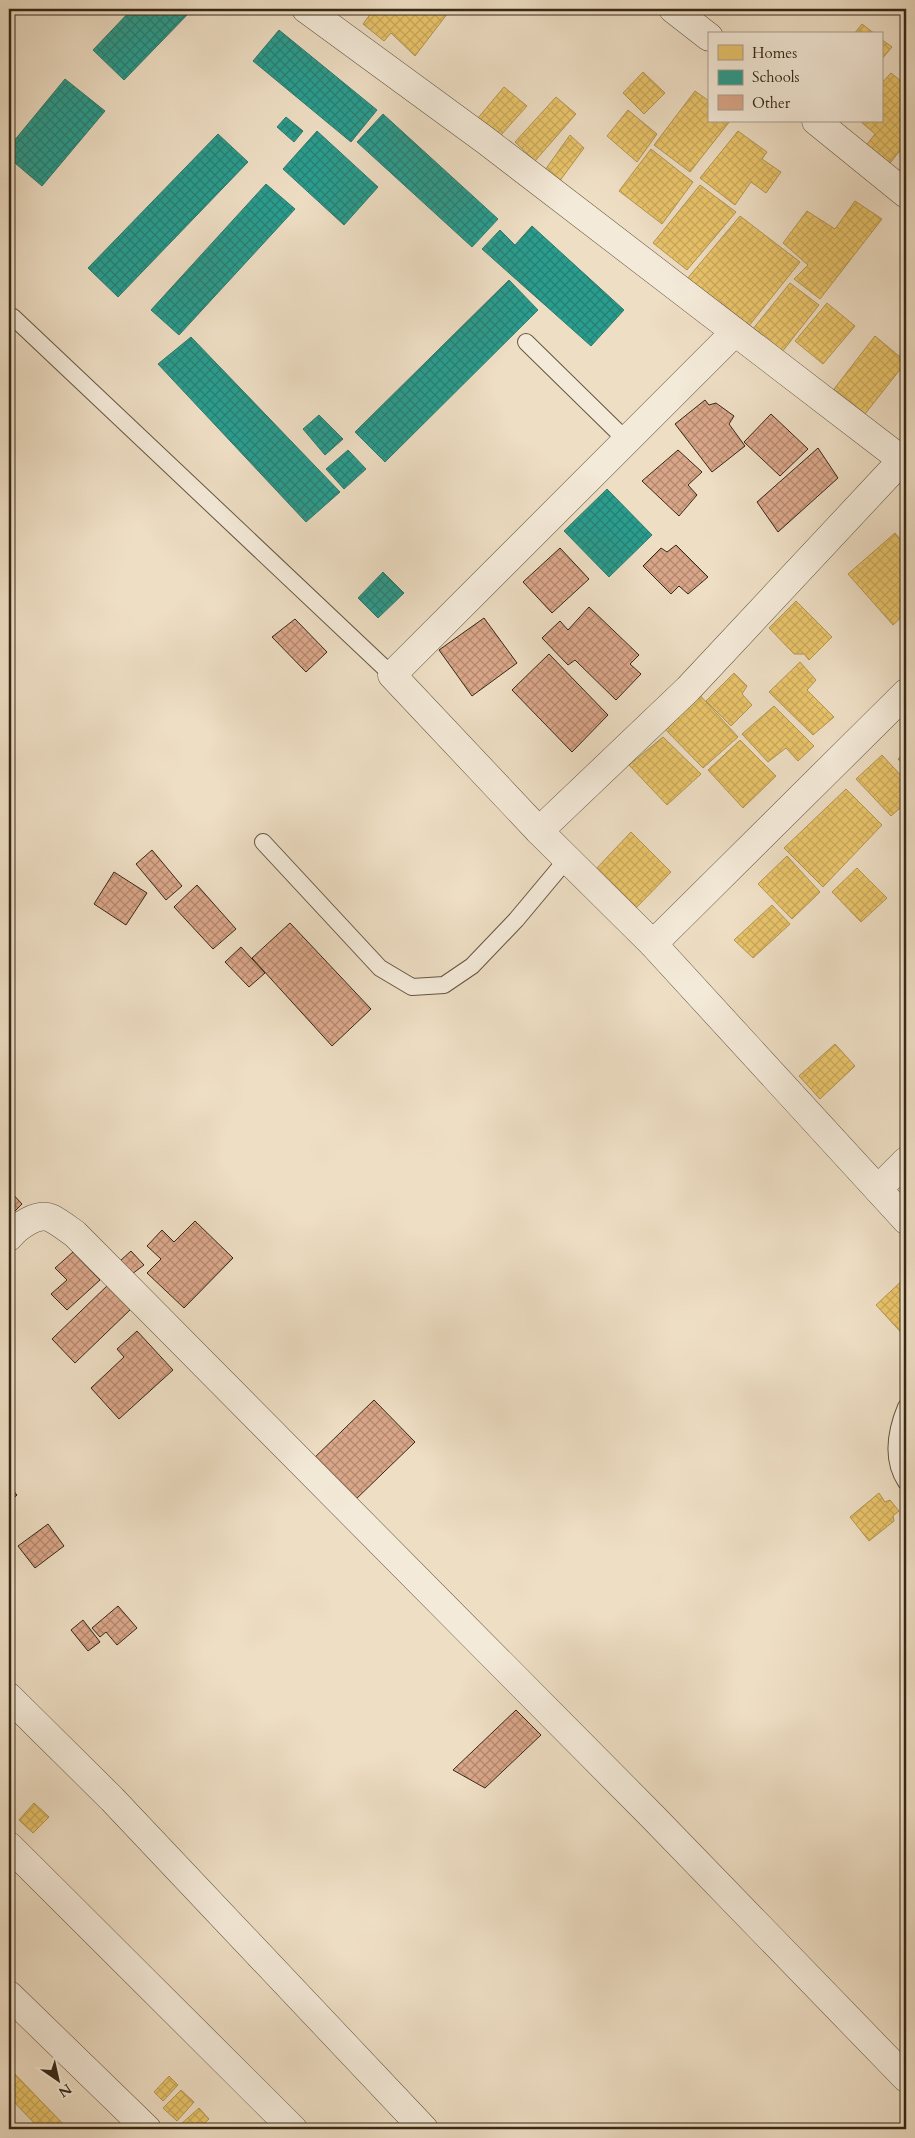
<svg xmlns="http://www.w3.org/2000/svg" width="915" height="2138" viewBox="0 0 915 2138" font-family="Cardo,serif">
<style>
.homes{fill:url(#homes-cross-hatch);stroke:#b39551}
.schools{fill:url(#schools-cross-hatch);stroke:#2e7a6b}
.building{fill:url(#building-cross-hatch);stroke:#362816}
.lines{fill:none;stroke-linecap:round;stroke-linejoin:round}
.lane-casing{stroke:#645642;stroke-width:18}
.street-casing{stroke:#645642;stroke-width:29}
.lane{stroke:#f4ead9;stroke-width:16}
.street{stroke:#f4ead9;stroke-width:28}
</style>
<defs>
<pattern id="homes-cross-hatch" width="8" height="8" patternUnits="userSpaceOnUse" patternTransform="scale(1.25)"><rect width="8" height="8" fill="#e9c46a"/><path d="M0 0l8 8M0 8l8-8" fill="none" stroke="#c8a85b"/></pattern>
<pattern id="schools-cross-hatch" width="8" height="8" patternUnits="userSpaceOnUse" patternTransform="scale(1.25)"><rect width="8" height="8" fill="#2a9d8f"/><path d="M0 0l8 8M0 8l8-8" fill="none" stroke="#258074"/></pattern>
<pattern id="building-cross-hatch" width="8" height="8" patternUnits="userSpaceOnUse" patternTransform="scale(1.25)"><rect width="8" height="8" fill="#daa689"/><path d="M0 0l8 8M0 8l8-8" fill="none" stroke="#b2876f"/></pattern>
</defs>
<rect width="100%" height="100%" fill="#eedec4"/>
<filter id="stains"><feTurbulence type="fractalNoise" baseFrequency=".004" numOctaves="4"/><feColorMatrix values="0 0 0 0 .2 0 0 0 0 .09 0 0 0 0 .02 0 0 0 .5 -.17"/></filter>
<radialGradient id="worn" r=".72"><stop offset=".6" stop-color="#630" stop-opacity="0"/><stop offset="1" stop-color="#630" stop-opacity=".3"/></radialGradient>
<g class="homes">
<path d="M 374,9 L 451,9 L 415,56 L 391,33 L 384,41 L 363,24 Z"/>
<path d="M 862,24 L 875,34 L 854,34 Z"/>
<path d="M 881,39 L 892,47 L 881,60 Z"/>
<path d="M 643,72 L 665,93 L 644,114 L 623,93 Z"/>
<path d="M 891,73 L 906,85 L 906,143 L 883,172 L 861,152 L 875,134 L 860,121 L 881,121 L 881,84 Z"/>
<path d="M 504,87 L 527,106 L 501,135 L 478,118 Z"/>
<path d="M 695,91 L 709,101 L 709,121 L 730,121 L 690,172 L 654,145 Z"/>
<path d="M 556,97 L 576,114 L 535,161 L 515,142 Z"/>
<path d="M 628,110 L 657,134 L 637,162 L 607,136 Z"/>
<path d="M 738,131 L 767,152 L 762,159 L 781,172 L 766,193 L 751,182 L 735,205 L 700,178 Z"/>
<path d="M 570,135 L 584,148 L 559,182 L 545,170 Z"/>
<path d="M 651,149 L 693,182 L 662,224 L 619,191 Z"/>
<path d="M 700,185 L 736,212 L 687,270 L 653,243 Z"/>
<path d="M 855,201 L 882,219 L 820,299 L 794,279 L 808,265 L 783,243 L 807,211 L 835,229 Z"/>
<path d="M 740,216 L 800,262 L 748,327 L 687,279 Z"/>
<path d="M 790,283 L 819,305 L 782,352 L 752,330 Z"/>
<path d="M 827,303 L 855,326 L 823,364 L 795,341 Z"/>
<path d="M 875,336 L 906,362 L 865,414 L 834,389 Z"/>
<path d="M 895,533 L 906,546 L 906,613 L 893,625 L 848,574 Z"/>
<path d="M 796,601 L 832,637 L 809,660 L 804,654 L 794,654 L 769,628 Z"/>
<path d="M 800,662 L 816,680 L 807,690 L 834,717 L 813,735 L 769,692 Z"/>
<path d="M 734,673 L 747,686 L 742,694 L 752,705 L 731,726 L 706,701 Z"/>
<path d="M 697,692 L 738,737 L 703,768 L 663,727 Z"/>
<path d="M 774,706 L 814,746 L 798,761 L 786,748 L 768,762 L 742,734 Z"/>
<path d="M 663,737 L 701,774 L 667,805 L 629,765 Z"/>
<path d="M 740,740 L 776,776 L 743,808 L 708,770 Z"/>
<path d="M 906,752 L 906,768 L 898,759 Z"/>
<path d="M 882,755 L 906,781 L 906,803 L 891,816 L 856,779 Z"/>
<path d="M 846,789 L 882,825 L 823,887 L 784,848 Z"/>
<path d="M 631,832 L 671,872 L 636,908 L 596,869 Z"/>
<path d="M 787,856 L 820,892 L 792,919 L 758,884 Z"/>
<path d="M 857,868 L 887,898 L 861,922 L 832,892 Z"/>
<path d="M 772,905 L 790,924 L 753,958 L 734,940 Z"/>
<path d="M 835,1044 L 855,1066 L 820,1099 L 799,1076 Z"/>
<path d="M 906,1277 L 906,1338 L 876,1305 Z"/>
<path d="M 879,1493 L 885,1502 L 890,1500 L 899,1511 L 893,1516 L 894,1521 L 869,1541 L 850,1517 Z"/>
<path d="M 34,1803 L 49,1817 L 33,1833 L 19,1820 Z"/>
<path d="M 9,2068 L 68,2129 L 40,2129 L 9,2097 Z"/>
<path d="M 169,2076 L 178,2085 L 163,2101 L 154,2092 Z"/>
<path d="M 181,2090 L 194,2102 L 177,2121 L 163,2108 Z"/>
<path d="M 199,2108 L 209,2119 L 198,2129 L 184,2129 L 180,2125 Z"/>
</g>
<g class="schools">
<path d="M 132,9 L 183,9 L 189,13 L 124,80 L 93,50 Z"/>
<path d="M 279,30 L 377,110 L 351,142 L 253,61 Z"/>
<path d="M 65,79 L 105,111 L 42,186 L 9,158 L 9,147 Z"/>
<path d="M 383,114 L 498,219 L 472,247 L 357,142 Z"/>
<path d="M 286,117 L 303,131 L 294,142 L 277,127 Z"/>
<path d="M 317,131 L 378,187 L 344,225 L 283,169 Z"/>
<path d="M 218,134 L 248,162 L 118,297 L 88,268 Z"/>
<path d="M 266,184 L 295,209 L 179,335 L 151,310 Z"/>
<path d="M 532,226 L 624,310 L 591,346 L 482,249 L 500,230 L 515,245 Z"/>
<path d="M 509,280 L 538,310 L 385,462 L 355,432 Z"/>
<path d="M 191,337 L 340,492 L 306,522 L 158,364 Z"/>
<path d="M 319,415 L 343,439 L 325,455 L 303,429 Z"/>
<path d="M 348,450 L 366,469 L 344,489 L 326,469 Z"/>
<path d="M 607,489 L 652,535 L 609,577 L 564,531 Z"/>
<path d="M 383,572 L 404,593 L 378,618 L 358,598 Z"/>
</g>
<g class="building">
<path d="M 705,400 L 709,405 L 716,403 L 734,416 L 729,424 L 745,446 L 712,472 L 675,424 Z"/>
<path d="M 771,414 L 808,449 L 780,476 L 744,442 Z"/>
<path d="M 818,448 L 838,478 L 778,532 L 757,502 Z"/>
<path d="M 678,450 L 702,472 L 688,485 L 697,495 L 679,516 L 642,481 Z"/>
<path d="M 676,545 L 708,577 L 688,594 L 679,586 L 671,594 L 643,566 L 661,548 L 667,552 Z"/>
<path d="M 560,548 L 589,579 L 552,613 L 523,582 Z"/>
<path d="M 589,607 L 639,655 L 630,664 L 641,674 L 616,700 L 575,660 L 568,665 L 542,638 L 560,621 L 568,630 Z"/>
<path d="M 484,618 L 517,663 L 472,696 L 439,650 Z"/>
<path d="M 295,619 L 327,652 L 306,672 L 272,637 Z"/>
<path d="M 549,654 L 608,715 L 572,752 L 512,690 Z"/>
<path d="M 152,850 L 182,886 L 166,900 L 136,864 Z"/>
<path d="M 114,872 L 147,893 L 126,925 L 94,904 Z"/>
<path d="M 197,885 L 236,929 L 213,949 L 174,907 Z"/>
<path d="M 290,923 L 371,1009 L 332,1046 L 252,958 Z"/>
<path d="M 241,947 L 265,973 L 249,987 L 225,962 Z"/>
<path d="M 9,1190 L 22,1204 L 9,1217 Z"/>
<path d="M 195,1221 L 233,1258 L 184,1308 L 147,1273 L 161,1259 L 147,1246 L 162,1230 L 174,1242 Z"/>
<path d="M 131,1251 L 144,1265 L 132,1274 L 120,1261 Z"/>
<path d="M 73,1252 L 100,1280 L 67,1310 L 51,1294 L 67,1280 L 55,1268 Z"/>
<path d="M 109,1284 L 132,1308 L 75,1363 L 52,1339 Z"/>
<path d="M 137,1331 L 173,1370 L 119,1419 L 91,1388 L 124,1357 L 117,1349 Z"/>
<path d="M 374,1400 L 415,1442 L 352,1503 L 311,1461 Z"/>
<path d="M 9,1475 L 14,1481 L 9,1486 L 17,1495 L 9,1502 Z"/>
<path d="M 48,1524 L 64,1546 L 35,1568 L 18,1546 Z"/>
<path d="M 118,1606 L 137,1628 L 117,1645 L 106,1632 L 100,1637 L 92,1628 Z"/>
<path d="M 83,1620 L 100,1642 L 88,1651 L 71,1630 Z"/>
<path d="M 516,1710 L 541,1735 L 485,1788 L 453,1770 Z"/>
</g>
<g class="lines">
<defs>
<g id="lane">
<path d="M 13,317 L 392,675"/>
<path d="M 526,342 L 626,440"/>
<path d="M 263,842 L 380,968 L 412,987 L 444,985 L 472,966 L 516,920 L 567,859"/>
<path d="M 906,1407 C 896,1431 891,1459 906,1482"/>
</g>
<g id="street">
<path d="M 306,9 L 485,140 L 906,463"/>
<path d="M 673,9 L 709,37"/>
<path d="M 816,121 L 906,194"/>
<path d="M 735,332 L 392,675 L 539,831 L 653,944 L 906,1220"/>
<path d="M 539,831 L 688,689 L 902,460"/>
<path d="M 653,944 L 906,693"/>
<path d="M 878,1189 L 906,1161"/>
<path d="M 9,1237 C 17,1227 37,1212 51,1218 C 59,1222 68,1229 75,1234 L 652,1816 L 906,2078"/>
<path d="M 9,1697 L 112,1799 L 424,2129"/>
<path d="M 9,1846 L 293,2129"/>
<path d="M 9,1995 L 147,2129"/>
</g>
</defs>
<use href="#lane" class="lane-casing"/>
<use href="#street" class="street-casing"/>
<use href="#lane" class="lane"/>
<use href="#street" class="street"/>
</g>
<rect width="915" height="2138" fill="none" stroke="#eedec4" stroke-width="30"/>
<rect x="10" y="10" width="895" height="2118" fill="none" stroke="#362816" stroke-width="2.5"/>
<rect x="15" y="15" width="885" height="2108" fill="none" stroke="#362816"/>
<rect x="708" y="32" width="175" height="90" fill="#f4ead9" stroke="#a89c8b"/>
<rect x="718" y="45" width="25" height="15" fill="#e9c46a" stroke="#a89c8b"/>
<text x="752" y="58" font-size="15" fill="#362816">Homes</text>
<rect x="718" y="70" width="25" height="15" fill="#2a9d8f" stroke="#a89c8b"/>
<text x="752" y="82" font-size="15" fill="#362816">Schools</text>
<rect x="718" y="95" width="25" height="15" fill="#daa689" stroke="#a89c8b"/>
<text x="752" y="108" font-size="15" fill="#362816">Other</text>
<g transform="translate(58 2080) rotate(146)" stroke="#f4ead9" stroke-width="4" paint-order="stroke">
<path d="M0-4L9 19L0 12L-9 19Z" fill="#362816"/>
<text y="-8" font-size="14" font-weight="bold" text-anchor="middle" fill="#362816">N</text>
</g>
<rect width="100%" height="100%" filter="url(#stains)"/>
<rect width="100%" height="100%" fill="url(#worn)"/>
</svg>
